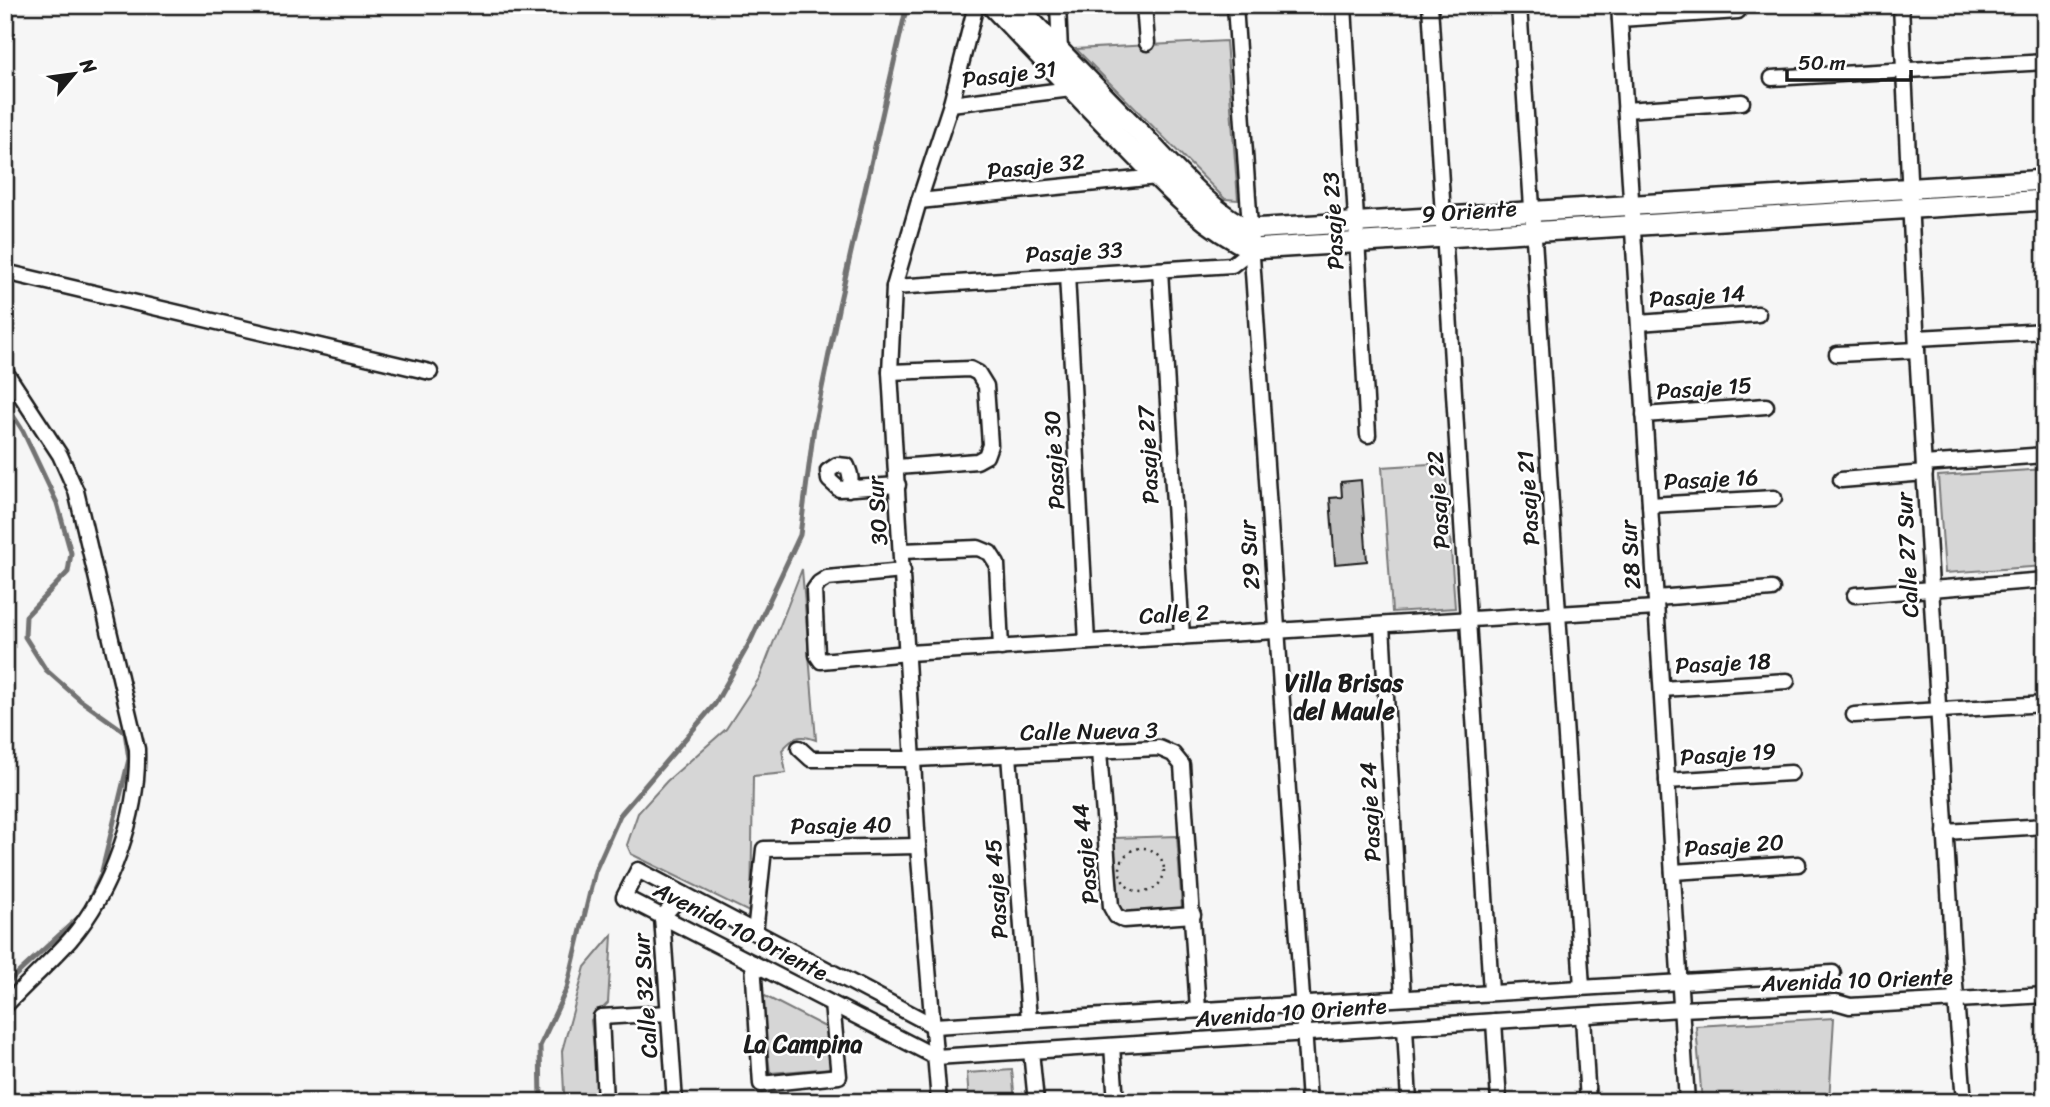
<svg xmlns="http://www.w3.org/2000/svg" width="2050" height="1107" viewBox="0 0 2050 1107" font-family="Sriracha,sans-serif">
<style>
.green{fill:#d6d6d6;stroke:#797979;stroke-width:2}
.lines{fill:none;stroke-linecap:round;stroke-linejoin:round}
.stream{stroke:#727272;stroke-width:5}
.building{fill:#c0c0c0;stroke:#1c1c1c;stroke-width:2}
.street-casing{stroke:#1c1c1c;stroke-width:19}
.secondary-casing{stroke:#1c1c1c;stroke-width:24}
.path{stroke:#1c1c1c;stroke-width:2.5;stroke-dasharray:2 5;stroke-linecap:butt}
.street{stroke:#fff;stroke-width:14}
.secondary{stroke:#fff;stroke-width:19}
.labels{text-anchor:middle;stroke-width:5;stroke-linejoin:round;paint-order:stroke}
.street-label{font-size:23px;fill:#1c1c1c;stroke:#fff}
.neighbourhood-label{font-size:24px;font-weight:bold;fill:#1c1c1c;stroke:#fff}
</style>
<rect width="100%" height="100%" fill="#f6f6f6"/>
<filter id="ink" filterUnits="userSpaceOnUse"><feTurbulence type="fractalNoise" baseFrequency=".0143" numOctaves="2"/><feDisplacementMap in="SourceGraphic" scale="14" xChannelSelector="R" yChannelSelector="G"/><feConvolveMatrix kernelMatrix="1 2 1 2 8 2 1 2 1" color-interpolation-filters="sRGB"/></filter>
<g filter="url(#ink)">
<g class="green">
<path d="M 1226,41 L 1238,200 L 1225,199 L 1076,49 Z"/>
<path d="M 1445,463 L 1455,608 L 1392,612 L 1382,467 Z"/>
<path d="M 2045,469 L 2045,566 L 1945,573 L 1938,476 Z"/>
<path d="M 802,569 L 816,740 C 798,733 793,738 782,750 L 786,773 L 753,776 L 751,913 L 631,854 L 627,845 L 638,813 L 667,781 L 726,729 L 760,677 Z"/>
<path d="M 1177,836 L 1182,909 L 1128,913 L 1121,910 L 1117,903 L 1114,838 Z"/>
<path d="M 612,935 L 608,1003 L 591,1020 L 600,1102 L 567,1102 L 564,1092 L 562,1051 L 585,967 Z"/>
<path d="M 761,994 L 827,1028 L 832,1068 L 770,1073 Z"/>
<path d="M 1834,1018 L 1829,1102 L 1702,1102 L 1696,1026 Z"/>
<path d="M 1012,1070 L 1015,1102 L 969,1102 L 967,1073 Z"/>
</g>
<g class="lines">
<g class="stream">
<path d="M 5,403 L 23,431 L 57,503 L 71,553 L 68,572 L 26,616 L 25,637 L 46,670 L 80,700 L 125,732 L 129,759 L 101,875 L 87,905"/>
<path d="M 5,985 L 80,916"/>
<path d="M 541,1102 L 540,1046 L 567,988 L 595,871 L 620,815 L 715,704 L 750,642 L 800,535 L 814,427 L 839,305 L 907,5"/>
</g>
</g>
<path class="building" d="M 1361,480 L 1367,561 L 1335,564 L 1330,498 L 1342,497 L 1341,482 Z"/>
<g class="lines">
<defs>
<g id="street">
<path d="M 1058,5 L 1060,51"/>
<path d="M 1144,5 L 1147,43"/>
<path d="M 1235,5 L 1309,1102"/>
<path d="M 1344,5 L 1368,435"/>
<path d="M 1430,5 L 1491,992"/>
<path d="M 1519,5 L 1582,987"/>
<path d="M 1619,5 L 1687,1102"/>
<path d="M 1901,5 L 1917,350 L 1953,958 L 1964,1102"/>
<path d="M 1620,19 L 1738,11"/>
<path d="M 1772,78 L 2045,62"/>
<path d="M 951,104 L 1071,89"/>
<path d="M 1625,110 L 1742,102"/>
<path d="M 919,201 L 1157,177"/>
<path d="M 1160,270 L 1182,637"/>
<path d="M 5,272 L 430,372"/>
<path d="M 1067,275 L 1087,642"/>
<path d="M 894,287 L 1232,265 L 1252,249"/>
<path d="M 1639,323 L 1758,314"/>
<path d="M 1917,338 L 2045,331"/>
<path d="M 1837,354 L 1917,350"/>
<path d="M 5,371 L 60,455 L 76,491 L 137,749 C 139,813 112,891 70,940 C 49,963 26,984 5,1006"/>
<path d="M 890,372 L 970,369 L 978,373 L 986,386 L 990,445 L 986,456 L 977,461 L 897,467"/>
<path d="M 1644,415 L 1766,406"/>
<path d="M 1924,464 L 2045,455"/>
<path d="M 1841,480 L 1925,473"/>
<path d="M 848,489 C 852,481 851,475 847,466 L 837,465 L 828,471 L 829,480 L 839,489 L 898,485"/>
<path d="M 1650,505 L 1774,498"/>
<path d="M 902,551 L 978,548 L 990,553 L 997,564 L 1001,648"/>
<path d="M 903,571 L 827,578 L 819,583 L 814,590 L 817,655 L 821,661 L 908,653 L 1656,608"/>
<path d="M 1855,595 L 2045,580"/>
<path d="M 1656,598 L 1772,589"/>
<path d="M 1382,625 L 1403,998"/>
<path d="M 1662,689 L 1787,681"/>
<path d="M 1854,715 L 2045,704"/>
<path d="M 799,748 L 811,759 L 914,759 L 1159,748 L 1173,754 L 1182,765 L 1198,1010"/>
<path d="M 1099,751 L 1111,907 L 1116,916 L 1124,920 L 1193,915"/>
<path d="M 1009,755 L 1029,1020"/>
<path d="M 1667,781 L 1791,773"/>
<path d="M 1945,832 L 2045,826"/>
<path d="M 1673,872 L 1798,864"/>
<path d="M 755,933 L 764,849 L 918,846"/>
<path d="M 753,963 L 761,1084 L 839,1076 L 832,1004"/>
<path d="M 1833,973 L 934,1026 L 638,870 L 624,897 L 936,1057 L 1681,1009 L 1836,1002 L 1850,1006 L 2045,995"/>
<path d="M 1583,1016 L 1588,1102"/>
<path d="M 1494,1021 L 1499,1102"/>
<path d="M 1405,1027 L 1409,1102"/>
<path d="M 1112,1046 L 1116,1102"/>
<path d="M 1031,1051 L 1036,1102"/>
<path d="M 605,1102 L 601,1017 L 668,1013"/>
<path d="M 652,1102 L 674,1100"/>
<path d="M 675,1102 L 662,917 L 683,894"/>
<path d="M 939,1102 L 918,846 L 890,372 L 894,287 L 919,201 L 951,104 L 976,5"/>
</g>
<g id="secondary">
<path d="M 995,5 L 995,9 C 1038,54 1081,99 1125,144 C 1163,183 1201,226 1252,249 L 2045,200"/>
<path d="M 1016,5 C 1057,49 1099,91 1141,134 C 1165,159 1218,220 1250,229 L 2045,180"/>
</g>
</defs>
<use href="#street" class="street-casing"/>
<use href="#secondary" class="secondary-casing"/>
<circle class="path" cx="1142" cy="870" r="22"/>
<use href="#street" class="street"/>
<use href="#secondary" class="secondary"/>
</g>
</g>
<g class="labels">
<g class="street-label">
<text transform="translate(1009 74) rotate(-7)" y="8">Pasaje 31</text>
<text transform="translate(1036 166) rotate(-6)" y="8">Pasaje 32</text>
<text transform="translate(1469 211) rotate(-4)" y="8">9 Oriente</text>
<text transform="translate(1333 221) rotate(-93)" y="8">Pasaje 23</text>
<text transform="translate(1074 252) rotate(-3)" y="8">Pasaje 33</text>
<text transform="translate(1697 296) rotate(-4)" y="8">Pasaje 14</text>
<text transform="translate(1704 388) rotate(-4)" y="8">Pasaje 15</text>
<text transform="translate(1148 455) rotate(-93)" y="8">Pasaje 27</text>
<text transform="translate(1054 460) rotate(-93)" y="8">Pasaje 30</text>
<text transform="translate(1711 479) rotate(-3)" y="8">Pasaje 16</text>
<text transform="translate(1528 498) rotate(-94)" y="8">Pasaje 21</text>
<text transform="translate(1438 500) rotate(-94)" y="8">Pasaje 22</text>
<text transform="translate(877 511) rotate(-94)" y="8">30 Sur</text>
<text transform="translate(1249 555) rotate(-94)" y="8">29 Sur</text>
<text transform="translate(1630 555) rotate(-94)" y="8">28 Sur</text>
<text transform="translate(1907 555) rotate(-93)" y="8">Calle 27 Sur</text>
<text transform="translate(1174 614) rotate(-3)" y="8">Calle 2</text>
<text transform="translate(1723 663) rotate(-3)" y="8">Pasaje 18</text>
<text transform="translate(1089 731) rotate(-1)" y="8">Calle Nueva 3</text>
<text transform="translate(1728 754) rotate(-4)" y="8">Pasaje 19</text>
<text transform="translate(1370 812) rotate(-93)" y="8">Pasaje 24</text>
<text transform="translate(841 825) rotate(-1)" y="8">Pasaje 40</text>
<text transform="translate(1734 845) rotate(-4)" y="8">Pasaje 20</text>
<text transform="translate(1085 854) rotate(-96)" y="8">Pasaje 44</text>
<text transform="translate(996 889) rotate(-94)" y="8">Pasaje 45</text>
<text transform="translate(741 931) rotate(27)" y="8">Avenida 10 Oriente</text>
<text transform="translate(1857 980) rotate(-2)" y="8">Avenida 10 Oriente</text>
<text transform="translate(645 996) rotate(-94)" y="8">Calle 32 Sur</text>
<text transform="translate(1291 1012) rotate(-4)" y="8">Avenida 10 Oriente</text>
</g>
<g class="neighbourhood-label">
<text x="1344" y="691">Villa Brisas<tspan x="1344" dy="28">del Maule</tspan></text>
<text x="803" y="1052">La Campina</text>
</g>
</g>
<rect width="2050" height="1107" fill="none" stroke="#fff" stroke-width="28"/>
<rect x="14" y="14" width="2022" height="1079" fill="none" stroke="#1c1c1c" stroke-width="2.5" filter="url(#ink)"/>
<g transform="translate(74 74) rotate(61)" stroke="#ffffff" stroke-width="5" paint-order="stroke">
<path d="M0-5L12 26L0 18L-12 26Z" fill="#1c1c1c"/>
<text y="-10" font-size="19" font-weight="bold" text-anchor="middle" fill="#1c1c1c">N</text>
</g>
<path d="M1787 70v10h124v-10" fill="none" stroke="#1c1c1c" stroke-width="3.5"/>
<text x="1798" y="70" font-size="21" fill="#1c1c1c" stroke="#ffffff" stroke-width="5" paint-order="stroke">50 m</text>
</svg>
